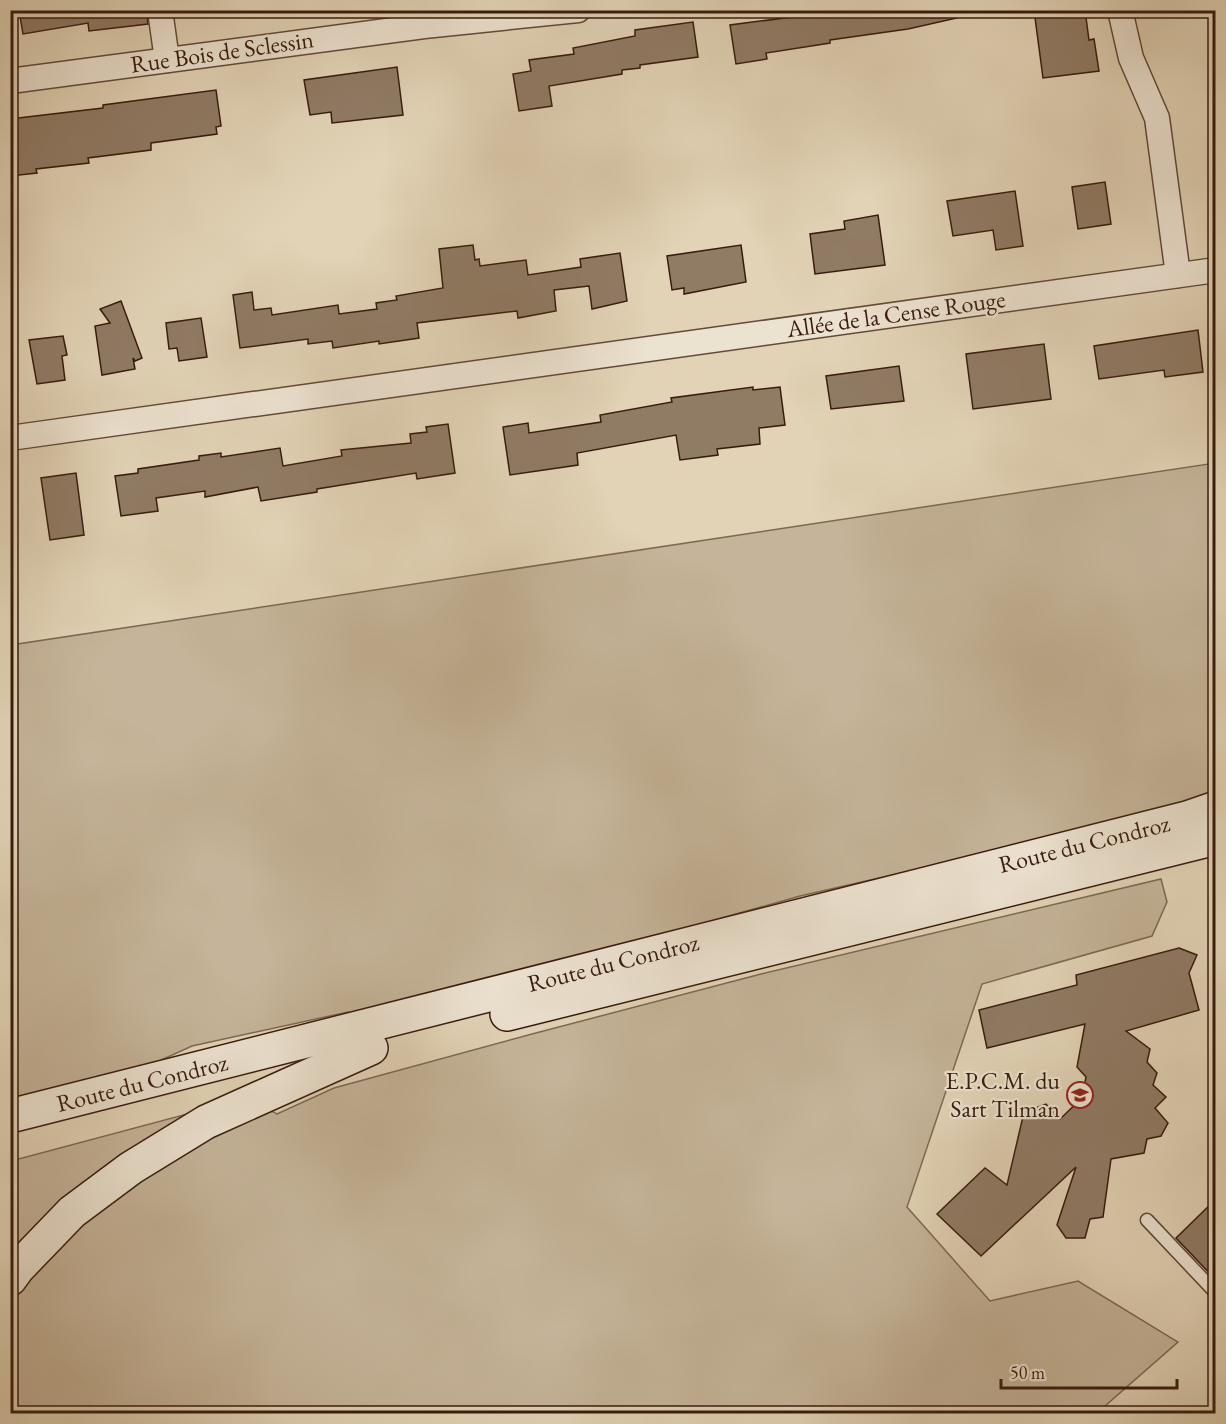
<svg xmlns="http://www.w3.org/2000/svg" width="1226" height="1424" viewBox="0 0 1226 1424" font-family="'EB Garamond',serif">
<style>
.green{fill:#c5b499;stroke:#7e6854;stroke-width:1.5}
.building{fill:#907b65;stroke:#381b0e;stroke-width:1.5}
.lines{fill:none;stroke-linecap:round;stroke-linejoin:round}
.lane-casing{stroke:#624938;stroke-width:15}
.street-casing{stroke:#624938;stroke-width:27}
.secondary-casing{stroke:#381b0e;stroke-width:36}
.lane{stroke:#ece2d0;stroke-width:12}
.street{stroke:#ece2d0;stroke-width:24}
.secondary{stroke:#ece2d0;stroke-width:33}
.labels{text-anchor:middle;stroke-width:4.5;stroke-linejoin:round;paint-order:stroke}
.street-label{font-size:24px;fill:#381b0e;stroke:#ece2d0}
.poi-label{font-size:24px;fill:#381b0e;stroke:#ece2d0;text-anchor:end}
</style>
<rect width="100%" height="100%" fill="#e2d3b6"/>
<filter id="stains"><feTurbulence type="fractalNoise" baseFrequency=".00333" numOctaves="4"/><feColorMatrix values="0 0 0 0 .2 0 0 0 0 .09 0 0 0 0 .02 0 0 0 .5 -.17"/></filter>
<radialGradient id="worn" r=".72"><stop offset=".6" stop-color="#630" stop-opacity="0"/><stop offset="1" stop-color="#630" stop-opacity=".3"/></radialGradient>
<g class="green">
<path d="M 1215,463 L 1215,797 L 1129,821 L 800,896 L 587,956 L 363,1015 L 348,1012 L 192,1046 L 137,1071 L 11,1102 L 11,645 Z"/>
<path d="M 1161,879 L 1167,902 L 1152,936 L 982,984 L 907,1207 L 990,1301 L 1078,1281 L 1178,1342 L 1097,1413 L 11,1414 L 11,1161 L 247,1098 L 277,1114 L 334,1088 L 532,1034 L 761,974 Z"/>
</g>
<g class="building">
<path d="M 19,10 L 146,10 L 148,24 L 89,31 L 88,23 L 23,34 Z"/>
<path d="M 822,10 L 956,10 L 957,18 L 908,29 L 830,40 L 830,43 L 766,53 L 767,59 L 736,64 L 730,25 L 792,17 L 792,15 Z"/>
<path d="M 1034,10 L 1085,10 L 1089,40 L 1094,39 L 1099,71 L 1043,78 Z"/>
<path d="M 693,22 L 698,57 L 640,65 L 640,68 L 622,70 L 622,74 L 549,86 L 552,106 L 519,111 L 513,74 L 531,71 L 529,60 L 574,54 L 573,48 L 635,36 L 635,30 Z"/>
<path d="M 397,67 L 403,115 L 332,123 L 331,112 L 310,115 L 304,80 Z"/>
<path d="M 216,90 L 221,126 L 216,127 L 217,134 L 151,143 L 151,150 L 88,158 L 89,163 L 36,169 L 37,173 L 10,176 L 10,119 L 103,108 L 103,105 Z"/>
<path d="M 1105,182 L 1111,224 L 1078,229 L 1072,187 Z"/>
<path d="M 1015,191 L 1023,246 L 996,250 L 993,230 L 953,236 L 947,201 Z"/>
<path d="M 878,215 L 885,265 L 815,274 L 810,234 L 845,229 L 844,221 Z"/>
<path d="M 473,245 L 475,260 L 479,259 L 480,266 L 526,260 L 528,275 L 581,267 L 580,259 L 620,253 L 627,301 L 592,309 L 589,286 L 554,290 L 556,311 L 518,318 L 517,311 L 417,323 L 419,338 L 379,344 L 379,341 L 333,348 L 332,341 L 308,344 L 308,339 L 240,348 L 233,295 L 252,292 L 254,310 L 271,308 L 272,315 L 338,305 L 339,314 L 377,309 L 376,303 L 397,300 L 396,296 L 443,288 L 439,249 Z"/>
<path d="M 741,245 L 746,282 L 684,294 L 684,288 L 672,290 L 667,256 Z"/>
<path d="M 121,301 L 142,358 L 135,361 L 133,358 L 135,369 L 102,375 L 95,326 L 110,323 L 100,309 Z"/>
<path d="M 201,318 L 207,357 L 179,361 L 177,348 L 169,349 L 166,323 Z"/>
<path d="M 1198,330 L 1203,372 L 1165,377 L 1164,370 L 1099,379 L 1094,346 Z"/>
<path d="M 63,336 L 67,355 L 62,356 L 65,380 L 37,384 L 29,340 Z"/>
<path d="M 1044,344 L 1051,399 L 973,409 L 966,354 Z"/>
<path d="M 899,366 L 904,401 L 831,409 L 826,376 Z"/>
<path d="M 753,387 L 753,390 L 780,387 L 785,425 L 759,428 L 760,444 L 717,449 L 718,455 L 680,460 L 676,435 L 577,453 L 578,465 L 510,475 L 503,427 L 528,423 L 529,433 L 601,422 L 600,415 L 672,402 L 671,398 Z"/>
<path d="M 448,424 L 455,473 L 417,479 L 416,473 L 317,489 L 317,492 L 261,501 L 258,487 L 205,497 L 205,491 L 156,498 L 158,511 L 121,516 L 115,476 L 138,473 L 138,469 L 199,460 L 199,456 L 221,453 L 221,457 L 280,448 L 283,466 L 342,456 L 341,450 L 411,443 L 410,434 L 427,432 L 426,427 Z"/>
<path d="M 76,473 L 84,535 L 50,540 L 41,478 Z"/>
<path d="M 1179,948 L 1197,955 L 1189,973 L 1199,1010 L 1126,1031 L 1150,1049 L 1147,1062 L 1157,1073 L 1153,1085 L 1166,1097 L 1155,1108 L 1168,1123 L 1161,1136 L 1147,1139 L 1144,1153 L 1111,1159 L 1103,1217 L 1090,1219 L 1085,1238 L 1066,1238 L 1057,1225 L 1076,1167 L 981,1256 L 937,1214 L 985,1168 L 1007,1185 L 1024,1112 L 1046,1104 L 1060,1119 L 1082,1098 L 1086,1077 L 1077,1067 L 1085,1024 L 987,1048 L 979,1010 L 1077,985 L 1076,975 Z"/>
<path d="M 1215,1200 L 1215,1279 L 1176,1238 Z"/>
</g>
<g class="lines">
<defs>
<path id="lane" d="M 1147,1220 L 1216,1293"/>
<g id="street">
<path d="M 160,10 L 167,60"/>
<path d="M 1120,10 L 1131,58 L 1157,118 L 1178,275"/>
<path d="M 10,81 L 424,26 L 578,10"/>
<path d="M 10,438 L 1216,270"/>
</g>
<g id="secondary">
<path d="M 507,1014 L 1216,838"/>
<path d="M 10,1116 L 1187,818 L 1216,808"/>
<path d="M 10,1279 L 18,1268 L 72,1212 L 131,1168 L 206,1122 L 371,1048"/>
</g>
</defs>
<use href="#lane" class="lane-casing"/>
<use href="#street" class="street-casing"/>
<use href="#secondary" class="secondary-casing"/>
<use href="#lane" class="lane"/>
<use href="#street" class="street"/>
<use href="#secondary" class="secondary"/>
</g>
<defs>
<symbol id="school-ring" viewBox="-11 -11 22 22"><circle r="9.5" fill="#ece2d0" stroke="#8f2418" stroke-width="1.5"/><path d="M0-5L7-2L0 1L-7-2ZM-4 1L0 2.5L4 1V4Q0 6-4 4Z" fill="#8f2418"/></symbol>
</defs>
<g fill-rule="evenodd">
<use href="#school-ring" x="1065" y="1080" width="30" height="30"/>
</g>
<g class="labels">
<g class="street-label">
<text transform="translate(222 52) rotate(-8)" y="8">Rue Bois de Sclessin</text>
<text transform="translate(896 314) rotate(-8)" y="8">Allée de la Cense Rouge</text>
<text transform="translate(1084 844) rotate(-14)" y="8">Route du Condroz</text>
<text transform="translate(613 963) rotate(-14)" y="8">Route du Condroz</text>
<text transform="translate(142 1083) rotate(-14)" y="8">Route du Condroz</text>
</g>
<g class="poi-label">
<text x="1060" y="1089">E.P.C.M. du<tspan x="1060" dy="28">Sart Tilman</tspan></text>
</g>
</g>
<rect width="1226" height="1424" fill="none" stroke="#e2d3b6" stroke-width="36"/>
<rect x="12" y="12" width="1202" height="1400" fill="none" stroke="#381b0e" stroke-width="3"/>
<rect x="18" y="18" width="1190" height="1388" fill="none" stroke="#381b0e" stroke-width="1.5"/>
<path d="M1001 1379v9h176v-9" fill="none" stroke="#381b0e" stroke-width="3"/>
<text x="1010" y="1379" font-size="18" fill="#381b0e" stroke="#ece2d0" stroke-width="4.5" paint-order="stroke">50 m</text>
<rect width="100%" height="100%" filter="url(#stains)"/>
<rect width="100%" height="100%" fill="url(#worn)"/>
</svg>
